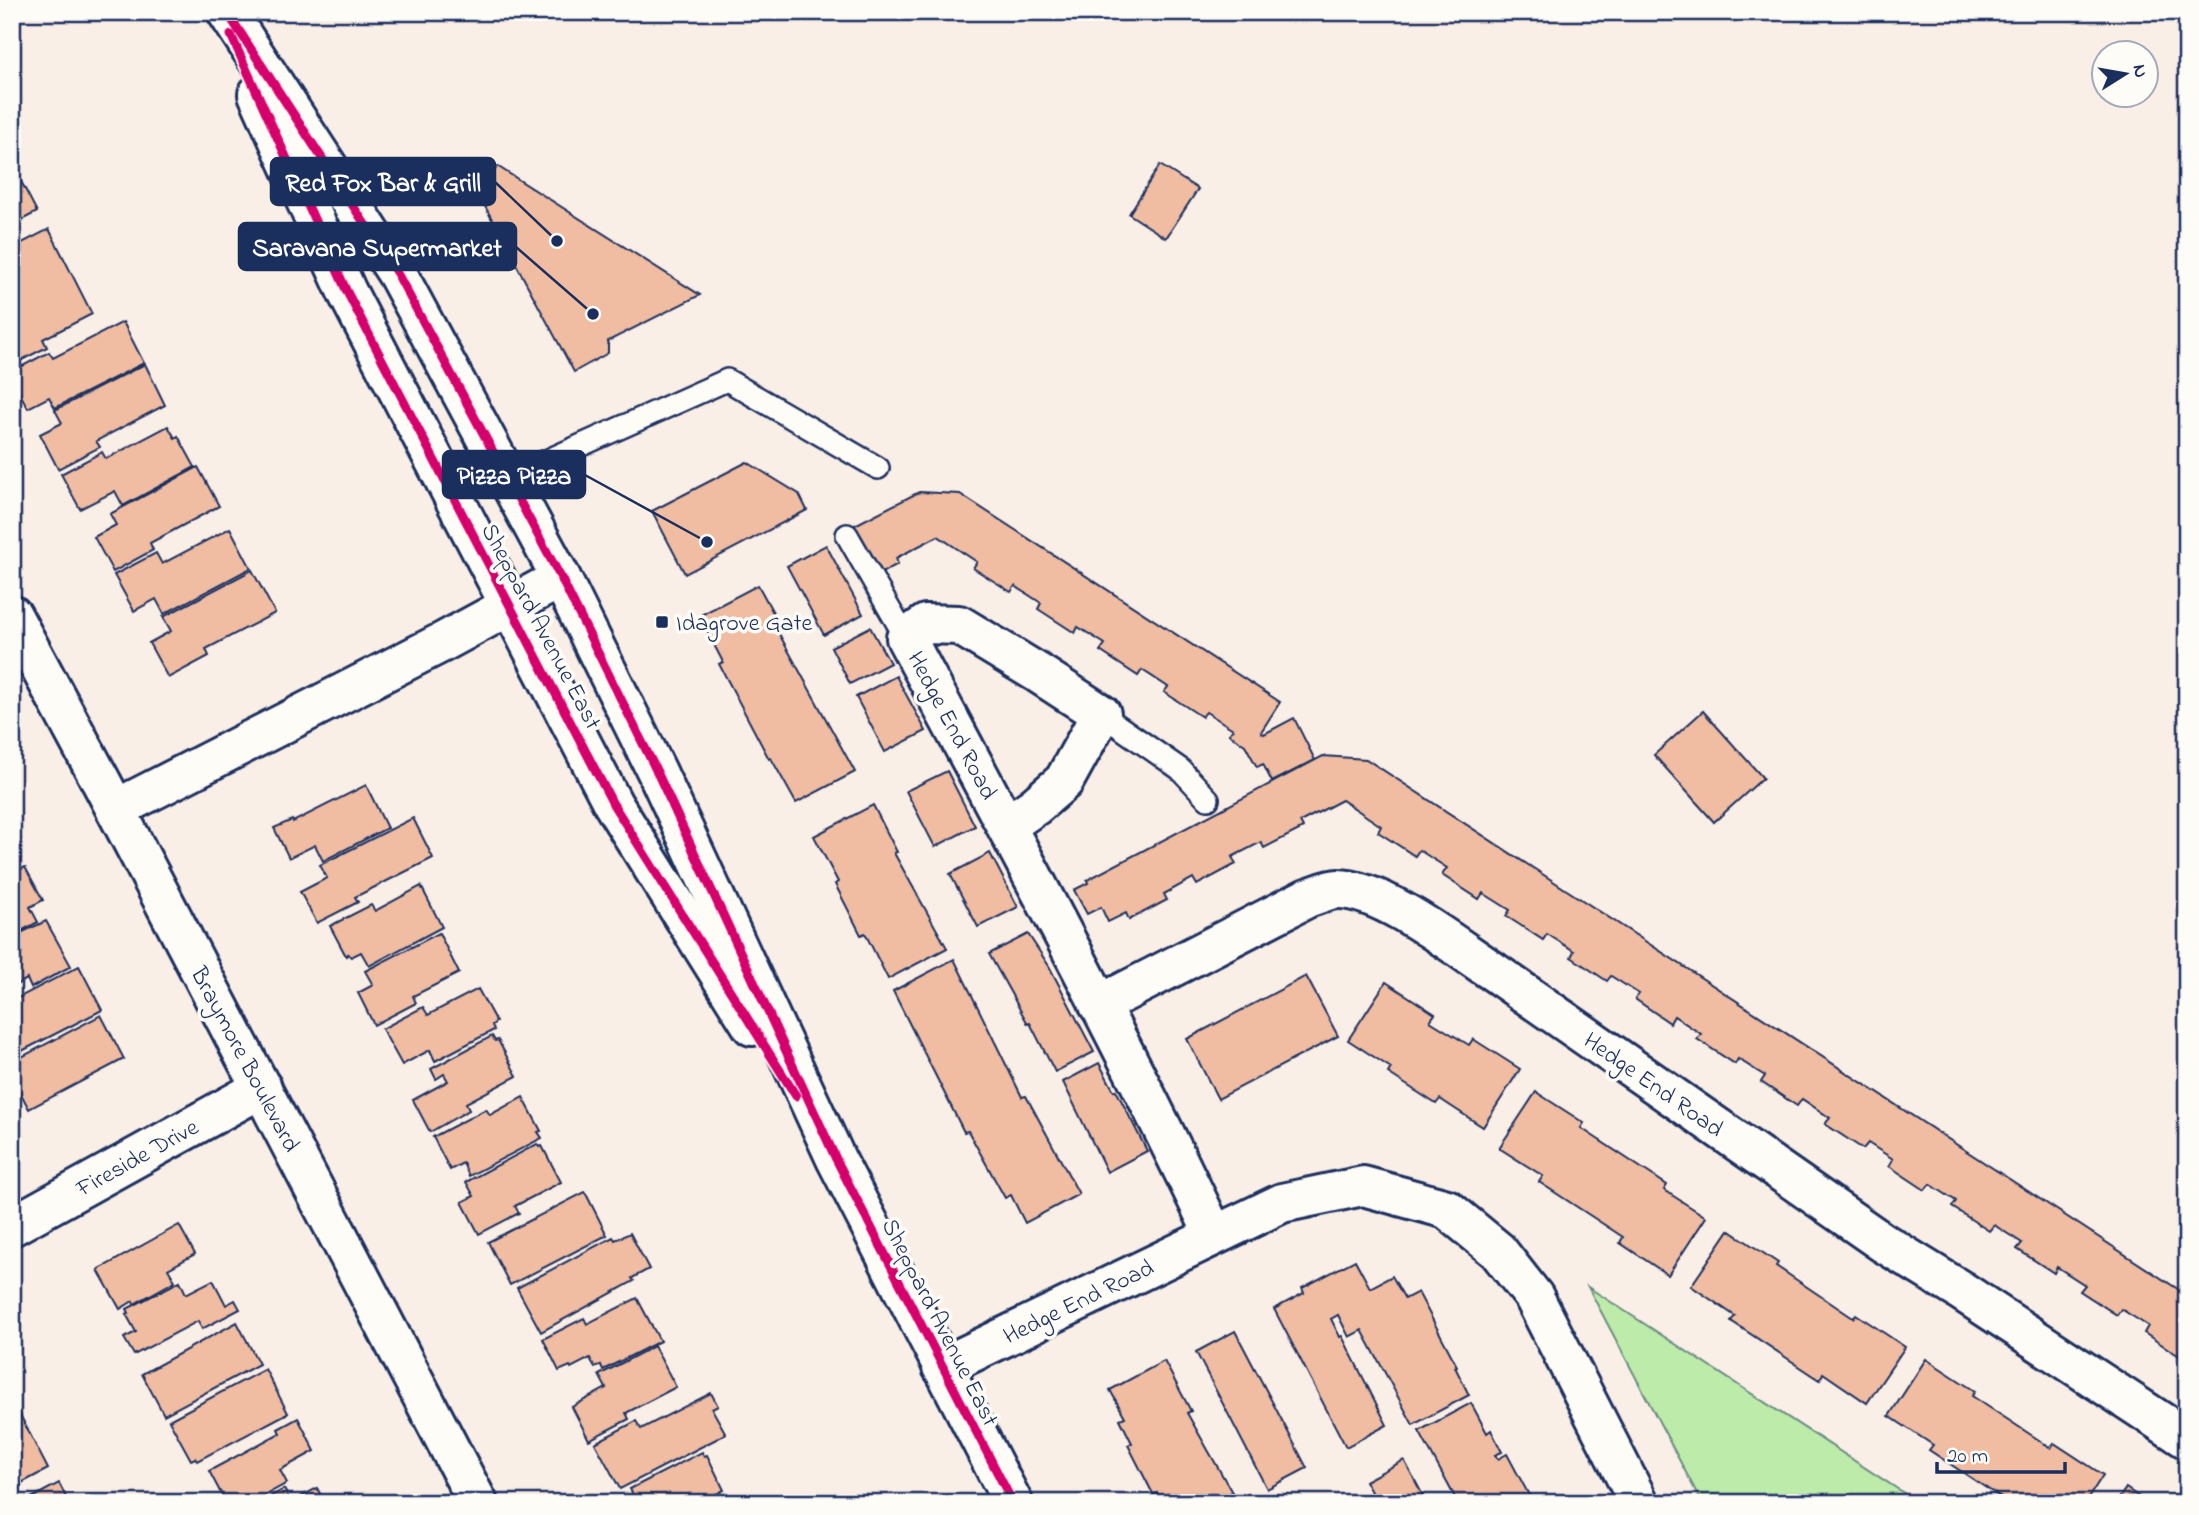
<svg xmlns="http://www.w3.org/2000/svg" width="2199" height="1515" viewBox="0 0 2199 1515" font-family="'Indie Flower',sans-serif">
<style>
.green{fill:#bcebaa;stroke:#6c8d84;stroke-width:2}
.building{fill:#f0bda2;stroke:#1b2f5e;stroke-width:2}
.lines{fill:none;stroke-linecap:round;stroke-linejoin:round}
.service-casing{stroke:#1b2f5e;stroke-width:26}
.minor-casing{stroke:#1b2f5e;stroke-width:44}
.secondary-casing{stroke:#1b2f5e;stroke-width:44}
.service{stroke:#fdfcf7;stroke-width:21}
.minor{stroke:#fdfcf7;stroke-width:38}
.secondary{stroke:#fdfcf7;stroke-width:38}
.cycleway-casing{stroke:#fdfcf7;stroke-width:13}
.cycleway{stroke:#d6006c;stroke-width:9}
.poi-dot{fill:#1b2f5e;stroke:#fdfcf7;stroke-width:2.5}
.labels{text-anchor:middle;stroke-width:7;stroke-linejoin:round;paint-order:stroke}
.poi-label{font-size:24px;fill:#1b2f5e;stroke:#fdfcf7;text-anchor:start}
.street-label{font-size:24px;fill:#1b2f5e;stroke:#fdfcf7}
.leader{fill:none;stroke:#1b2f5e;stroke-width:2.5}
.callout-dot{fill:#1b2f5e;stroke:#fdfcf7;stroke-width:2.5}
.callout{fill:#1b2f5e;stroke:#1b2f5e;stroke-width:2.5}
.callout-label{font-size:26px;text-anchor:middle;font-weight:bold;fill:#fff}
</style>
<rect width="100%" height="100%" fill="#faefe6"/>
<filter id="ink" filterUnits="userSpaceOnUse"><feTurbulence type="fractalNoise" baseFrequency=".0143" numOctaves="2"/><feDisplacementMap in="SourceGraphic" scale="14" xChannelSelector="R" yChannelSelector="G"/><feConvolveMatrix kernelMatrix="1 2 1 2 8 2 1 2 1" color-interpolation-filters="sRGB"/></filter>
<g filter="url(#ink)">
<path class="green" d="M 1588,1287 L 1919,1503 L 1702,1503 Z"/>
<g class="building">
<path d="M 12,164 L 37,212 L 12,225 Z"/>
<path d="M 1160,165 L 1198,189 L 1166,238 L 1129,214 Z"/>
<path d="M 497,166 L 700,295 L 608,341 L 608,353 L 574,372 L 480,197 Z"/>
<path d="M 49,229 L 92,314 L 43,339 L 47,347 L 12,365 L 12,248 Z"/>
<path d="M 123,322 L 144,363 L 55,408 L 49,397 L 28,408 L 12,380 L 12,375 L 17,372 L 15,370 L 49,352 L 53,358 Z"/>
<path d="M 145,364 L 165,405 L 96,441 L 100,447 L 58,469 L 40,434 L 62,423 L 55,410 Z"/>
<path d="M 168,426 L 175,438 L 178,436 L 195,467 L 123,506 L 115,491 L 80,509 L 61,474 L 102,452 L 106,459 Z"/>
<path d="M 747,462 L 799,494 L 807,510 L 685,574 L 652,511 Z"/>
<path d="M 198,467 L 219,506 L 150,543 L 153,550 L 113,572 L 94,537 L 116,525 L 110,514 Z"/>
<path d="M 919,492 L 960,494 L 1280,702 L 1261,732 L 1264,734 L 1294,718 L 1315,760 L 1272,782 L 1263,764 L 1257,767 L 1245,745 L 1229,734 L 1233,729 L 1206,712 L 1202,717 L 1164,692 L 1168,687 L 1142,670 L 1138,676 L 1100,651 L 1105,644 L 1078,627 L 1075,633 L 1038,609 L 1041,603 L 1015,586 L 1011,592 L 973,568 L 977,562 L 938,536 L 896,558 L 898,564 L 876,576 L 851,527 Z"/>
<path d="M 230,528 L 251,568 L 164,614 L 156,599 L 134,611 L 114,575 L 156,553 L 162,564 Z"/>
<path d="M 826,545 L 863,614 L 824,635 L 787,566 Z"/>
<path d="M 252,570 L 275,613 L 206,649 L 209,656 L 168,678 L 149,643 L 171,631 L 163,617 Z"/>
<path d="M 758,585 L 782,629 L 778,632 L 855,772 L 796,803 L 771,758 L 769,759 L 719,664 L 723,662 L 699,616 Z"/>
<path d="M 870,627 L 890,663 L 850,684 L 831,647 Z"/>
<path d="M 896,676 L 926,731 L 885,752 L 856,697 Z"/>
<path d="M 1703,711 L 1763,778 L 1714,822 L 1654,755 Z"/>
<path d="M 1323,756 L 1366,759 L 2187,1295 L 2187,1352 L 2184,1351 L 2181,1357 L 2144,1333 L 2148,1326 L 2121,1309 L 2117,1315 L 2080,1291 L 2085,1285 L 2057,1267 L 2054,1273 L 2017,1249 L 2022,1243 L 1994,1225 L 1989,1231 L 1952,1207 L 1956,1201 L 1930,1184 L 1925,1190 L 1889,1166 L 1893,1159 L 1868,1143 L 1863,1149 L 1825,1124 L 1830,1118 L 1802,1099 L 1797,1106 L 1761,1082 L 1765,1076 L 1738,1059 L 1735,1064 L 1697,1039 L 1701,1034 L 1674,1016 L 1670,1023 L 1635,999 L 1639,994 L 1611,976 L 1607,981 L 1571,957 L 1574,951 L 1547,934 L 1543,940 L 1506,916 L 1510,910 L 1483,893 L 1479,899 L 1442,875 L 1447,868 L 1419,850 L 1415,856 L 1378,832 L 1381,826 L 1342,800 L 1300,822 L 1303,828 L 1264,848 L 1261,842 L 1232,857 L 1236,864 L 1197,885 L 1193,878 L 1164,894 L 1167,900 L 1129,920 L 1126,913 L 1108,922 L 1101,907 L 1087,914 L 1074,890 L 1088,883 L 1087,880 Z"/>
<path d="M 947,771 L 975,826 L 935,847 L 906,791 Z"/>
<path d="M 366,785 L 387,828 L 323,861 L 315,845 L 289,858 L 274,828 L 292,820 L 293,822 Z"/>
<path d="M 873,805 L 897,852 L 894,853 L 947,948 L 888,979 L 865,933 L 861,935 L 835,884 L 838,882 L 814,836 Z"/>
<path d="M 413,818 L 433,858 L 355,897 L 358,902 L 317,923 L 300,892 L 327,878 L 320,865 Z"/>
<path d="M 990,853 L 1018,907 L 978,927 L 950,874 Z"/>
<path d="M 25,867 L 43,900 L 30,907 L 38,922 L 12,936 L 12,874 Z"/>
<path d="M 421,886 L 442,927 L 369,966 L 361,952 L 351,957 L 348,954 L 346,956 L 330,926 L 371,905 L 375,911 Z"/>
<path d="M 46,921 L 71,966 L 31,988 L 27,979 L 12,987 L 12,937 Z"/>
<path d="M 439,933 L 459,973 L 413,996 L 416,1003 L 374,1025 L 358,993 L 373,985 L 365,971 Z"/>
<path d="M 1028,934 L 1049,966 L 1094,1052 L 1055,1072 L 1030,1023 L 1028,1024 L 989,954 Z"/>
<path d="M 954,959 L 1022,1097 L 1026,1096 L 1079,1194 L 1025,1223 L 1011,1195 L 1005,1198 L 968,1131 L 964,1132 L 893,991 Z"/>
<path d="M 79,966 L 102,1010 L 12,1056 L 12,1001 Z"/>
<path d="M 1306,976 L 1338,1036 L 1218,1099 L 1187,1039 Z"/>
<path d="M 1386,982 L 1435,1014 L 1430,1021 L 1469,1045 L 1473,1039 L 1520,1069 L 1483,1127 L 1440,1099 L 1436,1104 L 1388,1073 L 1391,1068 L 1348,1040 Z"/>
<path d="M 478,989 L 496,1022 L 492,1025 L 494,1030 L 435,1061 L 430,1050 L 402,1065 L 382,1029 L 423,1007 L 428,1015 Z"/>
<path d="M 101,1015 L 124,1059 L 29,1109 L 12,1077 L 12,1062 Z"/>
<path d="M 492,1036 L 495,1041 L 498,1040 L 517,1076 L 466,1103 L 469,1110 L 430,1132 L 413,1100 L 448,1081 L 444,1074 L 436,1079 L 431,1069 Z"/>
<path d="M 1099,1063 L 1114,1091 L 1116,1090 L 1147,1151 L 1107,1172 L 1063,1082 Z"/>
<path d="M 1536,1092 L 1584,1123 L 1581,1128 L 1667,1185 L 1664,1190 L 1706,1217 L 1668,1275 L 1620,1243 L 1623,1237 L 1539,1182 L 1543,1176 L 1499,1148 Z"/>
<path d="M 523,1097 L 541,1131 L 538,1132 L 542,1138 L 469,1176 L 463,1163 L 450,1170 L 433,1137 L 486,1109 L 490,1115 Z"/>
<path d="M 537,1144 L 539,1147 L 542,1146 L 561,1182 L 515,1206 L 519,1213 L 479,1234 L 462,1202 L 474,1196 L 466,1182 Z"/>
<path d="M 585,1192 L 607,1235 L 510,1285 L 488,1242 Z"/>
<path d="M 179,1225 L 195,1254 L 168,1269 L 175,1281 L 134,1304 L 133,1301 L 120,1309 L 98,1270 Z"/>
<path d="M 1729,1230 L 1778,1263 L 1776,1266 L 1853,1318 L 1856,1314 L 1905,1347 L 1867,1403 L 1823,1373 L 1820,1380 L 1731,1321 L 1735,1316 L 1691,1286 Z"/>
<path d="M 630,1233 L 649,1269 L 632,1278 L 634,1281 L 541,1332 L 517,1288 L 613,1237 L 615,1240 Z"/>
<path d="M 1355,1260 L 1370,1288 L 1392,1276 L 1405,1299 L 1418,1292 L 1457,1366 L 1455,1367 L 1469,1395 L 1413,1425 L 1362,1330 L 1349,1337 L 1338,1315 L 1331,1319 L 1340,1337 L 1342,1336 L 1387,1425 L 1346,1447 L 1274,1309 L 1304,1293 L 1302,1288 Z"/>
<path d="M 213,1280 L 226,1305 L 235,1300 L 240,1309 L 202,1329 L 198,1321 L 134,1355 L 124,1338 L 136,1332 L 126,1314 L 129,1313 L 127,1309 L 180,1281 L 186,1294 Z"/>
<path d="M 637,1298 L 660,1341 L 603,1370 L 601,1365 L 595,1368 L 590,1358 L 571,1368 L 570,1366 L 559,1371 L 543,1339 L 584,1318 L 587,1324 Z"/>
<path d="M 237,1322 L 259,1364 L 164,1415 L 142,1374 Z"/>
<path d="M 1235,1331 L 1307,1468 L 1267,1489 L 1196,1352 Z"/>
<path d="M 654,1346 L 676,1387 L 626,1413 L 629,1419 L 589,1440 L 572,1407 L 606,1388 L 599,1375 Z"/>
<path d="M 1926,1359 L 1975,1391 L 1972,1396 L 2051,1448 L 2054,1443 L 2103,1475 L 2085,1503 L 2009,1503 L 1929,1450 L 1933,1445 L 1889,1416 Z"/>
<path d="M 1164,1361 L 1191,1411 L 1187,1413 L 1238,1503 L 1162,1503 L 1157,1493 L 1153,1494 L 1128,1445 L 1132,1443 L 1120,1419 L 1125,1417 L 1110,1390 Z"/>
<path d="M 265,1369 L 288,1413 L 197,1461 L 195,1458 L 191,1460 L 169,1420 Z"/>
<path d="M 711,1393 L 718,1406 L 712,1409 L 726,1434 L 620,1489 L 595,1443 L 636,1421 L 641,1429 Z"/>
<path d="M 1471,1403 L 1487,1433 L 1491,1430 L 1502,1452 L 1495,1455 L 1498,1459 L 1507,1454 L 1530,1497 L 1519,1503 L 1458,1503 L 1419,1431 Z"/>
<path d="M 16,1407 L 48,1469 L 12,1488 L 12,1410 Z"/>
<path d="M 298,1418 L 315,1451 L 280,1470 L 287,1483 L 251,1503 L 226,1503 L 209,1471 L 280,1433 L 278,1429 Z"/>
<path d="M 702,1452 L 704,1456 L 707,1455 L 724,1490 L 699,1503 L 635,1503 L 637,1502 L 630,1489 Z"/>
<path d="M 1404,1460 L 1427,1503 L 1377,1503 L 1365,1481 Z"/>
<path d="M 59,1483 L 69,1503 L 22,1503 Z"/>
<path d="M 317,1488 L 325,1503 L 259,1503 L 284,1489 L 291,1502 Z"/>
<path d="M 2126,1488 L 2148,1503 L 2116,1503 Z"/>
</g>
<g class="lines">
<defs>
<g id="service">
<path d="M 508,478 L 727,380 L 878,468"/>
<path d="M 847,535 L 906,638"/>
<path d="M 1101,714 L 1180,769 L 1208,799"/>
</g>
<g id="minor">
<path d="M 12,615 L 104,787 L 478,1503"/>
<path d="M 116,809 L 443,642 L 561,578"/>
<path d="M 1006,826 L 1035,806 L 1064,781 L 1101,714 L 1038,673 L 959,625 L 926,624 L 906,638 C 1011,836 1118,1032 1214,1235"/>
<path d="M 1099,1005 L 1307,898 C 1317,895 1329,889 1338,889 C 1383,889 1456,947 1494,972 L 1882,1242 L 1960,1290 L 2187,1439"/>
<path d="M 12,1226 L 262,1088"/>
<path d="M 942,1367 L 1282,1203 L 1363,1186 L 1447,1209 L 1498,1251 L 1534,1297 L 1639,1503"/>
</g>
<g id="secondary">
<path d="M 227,12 L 398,275 L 561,578 L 657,772 L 836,1159 L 1013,1503"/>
<path d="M 258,94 L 347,292 L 613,804 L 752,1026"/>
</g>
</defs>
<use href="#service" class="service-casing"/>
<use href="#minor" class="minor-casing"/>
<use href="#secondary" class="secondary-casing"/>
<use href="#service" class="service"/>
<use href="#minor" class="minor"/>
<use href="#secondary" class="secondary"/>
<defs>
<g id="cycleway">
<path d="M 227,12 L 398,275 L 561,578 L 657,772 L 836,1159 L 1013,1503"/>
<path d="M 231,35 L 347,292 L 613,804 L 796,1096"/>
</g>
</defs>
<use href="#cycleway" class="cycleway-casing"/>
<use href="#cycleway" class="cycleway"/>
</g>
</g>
<rect class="poi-dot" x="655" y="615" width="14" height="14" rx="3.5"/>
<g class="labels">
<g class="poi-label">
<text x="676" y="630">Idagrove Gate</text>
</g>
<g class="street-label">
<text transform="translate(542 626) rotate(62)" y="8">Sheppard Avenue East</text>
<text transform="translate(953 725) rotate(62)" y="8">Hedge End Road</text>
<text transform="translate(246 1059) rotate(62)" y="8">Braymore Boulevard</text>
<text transform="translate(1654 1084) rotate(35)" y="8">Hedge End Road</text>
<text transform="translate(137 1157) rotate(-29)" y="8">Fireside Drive</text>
<text transform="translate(1078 1301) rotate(-26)" y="8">Hedge End Road</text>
<text transform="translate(941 1322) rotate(63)" y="8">Sheppard Avenue East</text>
</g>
</g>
<path class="leader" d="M557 241L495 182M593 314L516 247M707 542L585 475"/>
<g class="callout-dot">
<circle cx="557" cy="241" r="7"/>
<circle cx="593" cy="314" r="7"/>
<circle cx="707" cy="542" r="7"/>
</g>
<g class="callout">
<rect x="271" y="158" width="224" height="47" rx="7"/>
<rect x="239" y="223" width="277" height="47" rx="7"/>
<rect x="443" y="451" width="142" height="47" rx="7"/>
</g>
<g class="callout-label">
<text x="383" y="191">Red Fox Bar &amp; Grill</text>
<text x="377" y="256">Saravana Supermarket</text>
<text x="514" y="484">Pizza Pizza</text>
</g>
<rect width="2199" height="1515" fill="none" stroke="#fdfcf7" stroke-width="42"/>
<rect x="21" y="21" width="2157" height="1473" fill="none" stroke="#1b2f5e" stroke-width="2.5" filter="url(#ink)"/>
<g transform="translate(2125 74) rotate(79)"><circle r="33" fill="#fdfcf7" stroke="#a3aaba" stroke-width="2"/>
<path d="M0-5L12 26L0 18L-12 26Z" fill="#1b2f5e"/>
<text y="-10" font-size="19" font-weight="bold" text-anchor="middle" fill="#1b2f5e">N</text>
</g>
<path d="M1937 1462v10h128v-10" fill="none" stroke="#1b2f5e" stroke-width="3.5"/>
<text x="1947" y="1462" font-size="21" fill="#1b2f5e" stroke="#fdfcf7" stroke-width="5" paint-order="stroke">20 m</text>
</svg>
